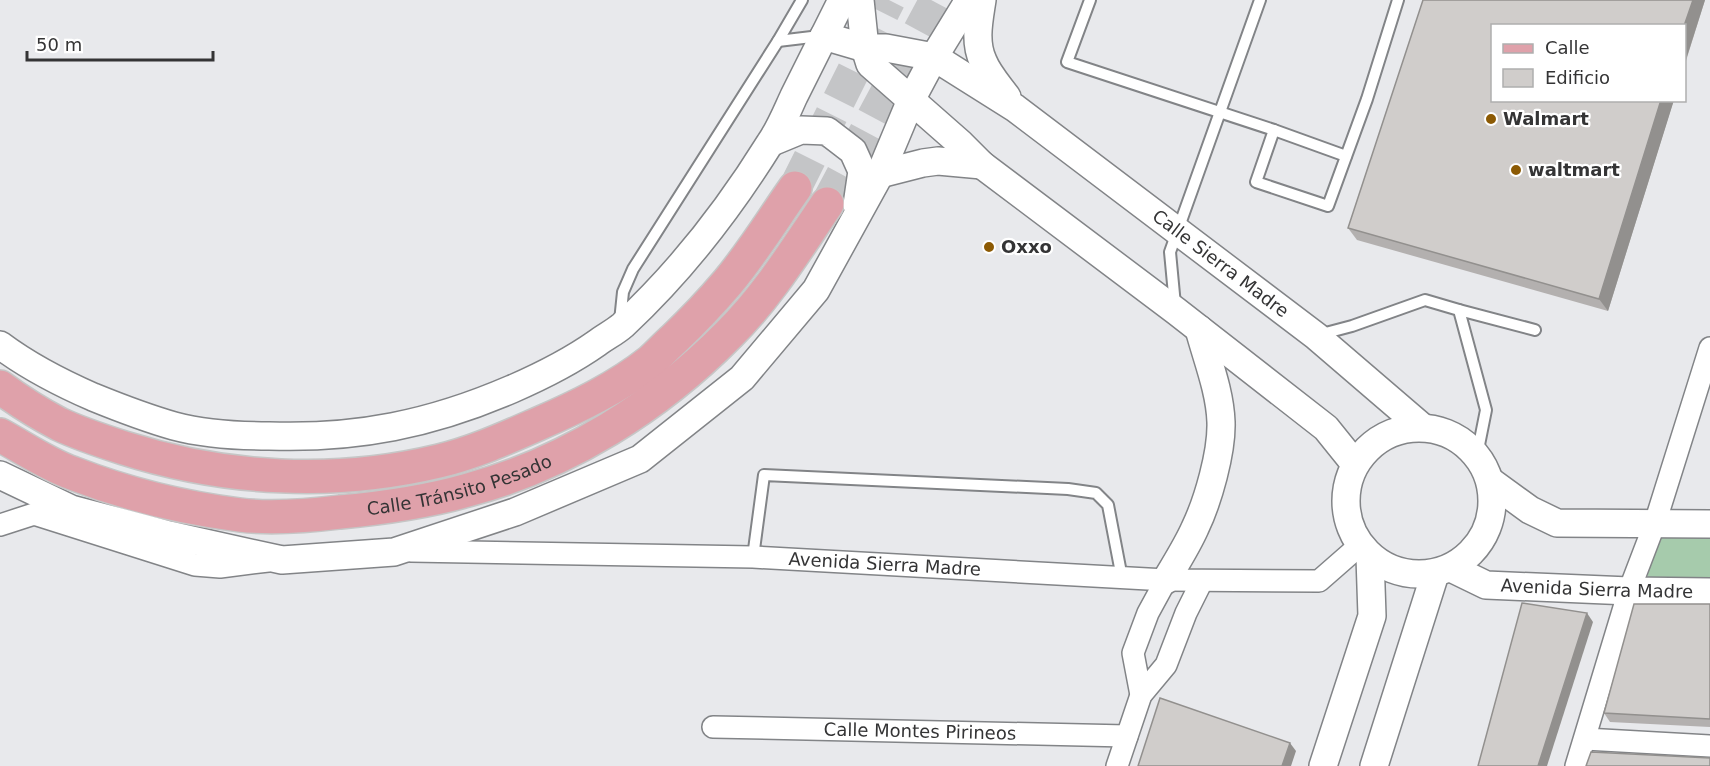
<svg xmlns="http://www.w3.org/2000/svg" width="1710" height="766" viewBox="0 0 1710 766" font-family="'DejaVu Sans',sans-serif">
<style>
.green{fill:#a6cbac}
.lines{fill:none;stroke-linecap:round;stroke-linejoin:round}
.primary-tunnel{stroke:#c4c5c7;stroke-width:33;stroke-dasharray:33 16;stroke-linecap:butt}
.service-casing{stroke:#828487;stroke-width:14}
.minor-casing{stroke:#828487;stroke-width:24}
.tertiary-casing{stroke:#828487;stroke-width:30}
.primary-casing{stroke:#c6c6c6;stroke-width:36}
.service{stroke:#fff;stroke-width:10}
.minor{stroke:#fff;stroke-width:21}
.tertiary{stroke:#fff;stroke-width:27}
.primary{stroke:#dfa1aa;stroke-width:33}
.wall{fill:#b3b0af}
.shaded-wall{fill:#92908e}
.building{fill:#d0cdcb;stroke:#92908e;stroke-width:1.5}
.poi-dot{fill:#8c5a04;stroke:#fff;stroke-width:2}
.labels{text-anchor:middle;stroke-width:4.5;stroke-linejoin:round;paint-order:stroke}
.poi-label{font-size:18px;font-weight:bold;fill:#343435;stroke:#fff;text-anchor:start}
.street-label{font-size:18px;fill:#343435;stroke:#fff}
</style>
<rect width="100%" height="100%" fill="#e8e9ec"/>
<path class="green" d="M 1660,527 L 1710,532 L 1710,584 L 1646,582 Z"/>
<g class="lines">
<g class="primary-tunnel">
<path d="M 795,188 L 889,0"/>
<path d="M 827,204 L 936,0"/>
</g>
<defs>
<g id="service">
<path d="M 1090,0 L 1067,62 L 1274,130 L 1346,156"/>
<path d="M 778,41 L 820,36"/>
<path d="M 1274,130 L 1256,182 L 1328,206 L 1367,99 L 1398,0"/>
<path d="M 1175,305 L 1170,252 L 1260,0"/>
<path d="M 1459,310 L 1535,330"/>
<path d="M 620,321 L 623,292 L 633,269 L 778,41 L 802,0"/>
<path d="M 1318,335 L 1352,326 L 1425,300 L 1459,310 L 1486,410 L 1477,455"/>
<path d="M 753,557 L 764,475 L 1068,489 L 1096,493 L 1108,505 L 1122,578"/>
</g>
<g id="minor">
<path d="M 0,525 L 34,514 L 195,565 L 220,567 L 268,561"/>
<path id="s1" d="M 411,551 L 753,557 L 1166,580 L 1319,581 L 1359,546"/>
<path d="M 1141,695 L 1133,653 L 1148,613 L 1166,580"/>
<path id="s2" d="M 713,727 L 1127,736"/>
<path d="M 1585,739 L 1710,746"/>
<path d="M 1117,766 L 1141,695 L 1166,665 L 1186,613 L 1202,581"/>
<path d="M 1576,766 L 1629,591 L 1655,523 L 1710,348"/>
</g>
<g id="tertiary">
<path d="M 860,0 L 865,48 L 870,64 L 961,144 L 982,165 L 1176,311 L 1326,428 L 1355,464"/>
<path d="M 982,0 C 979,20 974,42 983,61 C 988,74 999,86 1007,97"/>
<path id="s3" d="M 824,36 L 865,48 L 886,48 L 934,57 L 1015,108 L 1316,336 L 1422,427"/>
<path d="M 772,142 L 801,130 L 827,131 L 853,151 L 862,171 L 857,205"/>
<path d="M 880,174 L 923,163 L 938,161 L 982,165"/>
<path d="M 0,345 C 28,366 61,383 93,397 C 120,408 146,418 174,426 C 204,434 237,436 269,436 C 357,439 431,424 512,389 C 542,376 570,362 597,343 C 605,337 615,332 623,325 C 680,272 729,209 770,143 C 780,129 787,111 794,96 C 810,64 826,32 842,0"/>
<circle cx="1419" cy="501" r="73"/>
<path d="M 0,475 L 71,509 L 169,535 L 282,560 L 394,552 L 515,512 L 640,459 L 742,378 L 816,290 L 880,174 L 911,100 L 934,57 L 969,0"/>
<path d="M 1490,481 L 1530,510 L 1557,523 L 1710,524"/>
<path id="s4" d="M 1451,568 L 1486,585 L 1629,591 L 1710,592"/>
<path d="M 1166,580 C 1176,563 1187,546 1195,528 C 1208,501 1222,452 1221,422 C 1220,391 1207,359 1199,329"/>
<path d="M 1323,766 L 1372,616 L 1370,557"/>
<path d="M 1374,766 L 1435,574"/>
</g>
<g id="primary">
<path d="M 0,387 C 19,401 38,413 59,424 C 80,434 102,441 124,448 C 225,480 335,486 439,461 C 473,453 506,438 538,424 C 577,407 617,388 651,361 C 659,354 666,346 674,339 C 693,321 711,302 728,282 C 753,252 773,219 795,188"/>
<path id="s5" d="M 0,435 C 24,448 47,464 72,473 C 126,494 183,508 240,515 C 273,519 307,516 340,512 C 383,508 426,502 468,490 C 566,464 658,406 729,334 C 767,297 797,248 827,204"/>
</g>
</defs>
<use href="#service" class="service-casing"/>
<use href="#minor" class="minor-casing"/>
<use href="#tertiary" class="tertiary-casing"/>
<use href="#primary" class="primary-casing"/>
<use href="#service" class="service"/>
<use href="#minor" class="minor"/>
<use href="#tertiary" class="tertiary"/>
<use href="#primary" class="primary"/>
</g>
<g class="wall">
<path d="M 1423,0 L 1705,0 L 1608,311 L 1357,240 L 1348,228 Z"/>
<path d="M 1710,604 L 1710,727 L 1610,722 L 1604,713 Z"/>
</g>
<g class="shaded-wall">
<path d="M 1693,0 L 1705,0 L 1684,66 L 1684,26 Z"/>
<path d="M 1661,100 L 1674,100 L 1608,311 L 1599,299 Z"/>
<path d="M 1587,613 L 1593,622 L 1547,766 L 1538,766 Z"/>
<path d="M 1290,743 L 1296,751 L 1291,766 L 1282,766 Z"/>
</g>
<g class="building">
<path d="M 1423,0 L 1693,0 L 1684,26 L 1492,26 L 1492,100 L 1661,100 L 1599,299 L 1348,228 Z"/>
<path d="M 1522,603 L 1587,613 L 1538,766 L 1478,766 Z"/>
<path d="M 1634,604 L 1710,604 L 1710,719 L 1604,713 Z"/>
<path d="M 1160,698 L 1290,743 L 1282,766 L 1138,766 Z"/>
<path d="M 1591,752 L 1710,758 L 1710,766 L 1586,766 Z"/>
</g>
<g class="poi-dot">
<circle cx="1491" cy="119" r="6"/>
<circle cx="1516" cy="170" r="6"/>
<circle cx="989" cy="247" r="6"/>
</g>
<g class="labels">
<g class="poi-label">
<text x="1503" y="125">Walmart</text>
<text x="1528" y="176">waltmart</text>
<text x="1001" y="253">Oxxo</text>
</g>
<g class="street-label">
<text dy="6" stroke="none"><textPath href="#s3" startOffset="466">Calle Sierra Madre</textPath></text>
<text dy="6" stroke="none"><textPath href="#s5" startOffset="478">Calle Tránsito Pesado</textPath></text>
<text dy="6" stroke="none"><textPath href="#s1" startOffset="474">Avenida Sierra Madre</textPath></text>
<text dy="6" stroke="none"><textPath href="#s4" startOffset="150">Avenida Sierra Madre</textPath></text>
<text dy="6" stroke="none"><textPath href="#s2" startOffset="207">Calle Montes Pirineos</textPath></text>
</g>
</g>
<rect x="1491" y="24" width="195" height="78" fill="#ffffff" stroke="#aeaeae" stroke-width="1.5"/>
<rect x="1503" y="44" width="30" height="9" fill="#dfa1aa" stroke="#aeaeae" stroke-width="1.5"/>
<text x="1545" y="54" font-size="18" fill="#343435">Calle</text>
<rect x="1503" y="69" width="30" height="18" fill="#d0cdcb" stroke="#aeaeae" stroke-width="1.5"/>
<text x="1545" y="84" font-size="18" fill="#343435">Edificio</text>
<path d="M27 51v9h186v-9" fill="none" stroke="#343435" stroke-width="3"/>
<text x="36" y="51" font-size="18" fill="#343435" stroke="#ffffff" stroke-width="4.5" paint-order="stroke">50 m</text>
</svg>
